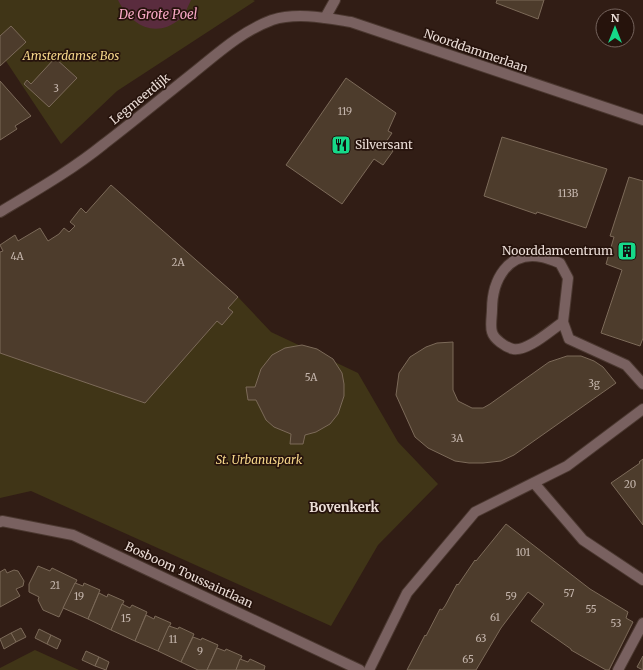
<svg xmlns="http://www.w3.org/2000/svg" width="643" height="670" viewBox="0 0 643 670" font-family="Merriweather,serif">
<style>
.green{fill:#403517}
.water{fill:#5a2c3e}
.building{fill:#4d3c2c;stroke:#7c6a59}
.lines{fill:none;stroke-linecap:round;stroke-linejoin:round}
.minor-casing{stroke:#4b3830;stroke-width:12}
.minor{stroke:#796160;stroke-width:10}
.labels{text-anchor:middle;stroke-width:3.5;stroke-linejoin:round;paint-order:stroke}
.number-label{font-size:10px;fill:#c4b5ac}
.street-label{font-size:12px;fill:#ebddd7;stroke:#26130c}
.park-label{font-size:12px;font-style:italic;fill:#f5d68a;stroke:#26130c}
.poi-label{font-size:12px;fill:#ebddd7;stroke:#26130c;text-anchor:start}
.water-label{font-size:13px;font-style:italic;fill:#f7a7c4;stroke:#26130c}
.neighbourhood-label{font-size:13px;font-weight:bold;fill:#ebddd7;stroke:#26130c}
</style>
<rect width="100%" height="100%" fill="#311d15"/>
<g class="green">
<path d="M 0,0 L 253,0 L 255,1 L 117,91 L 61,144 L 0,52 Z"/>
<path d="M 238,297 L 271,332 L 358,373 L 398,442 L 438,484 L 378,545 L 331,626 L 31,491 L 0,498 L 0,353 L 145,402 Z"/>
<path d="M 35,650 L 79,670 L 0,670 L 0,668 Z"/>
</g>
<path class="water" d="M 118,0 L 191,0 C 188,6 185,15 180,19 C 156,39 131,26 118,0 Z"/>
<g class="building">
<path d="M 497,0 L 544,0 L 538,19 L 496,3 Z"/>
<path d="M 11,26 L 26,42 L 0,66 L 0,36 Z"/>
<path d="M 55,58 L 77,78 L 49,107 L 24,84 L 27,80 L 31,84 Z"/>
<path d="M 346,78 L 396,113 L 388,131 L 392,133 L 384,145 L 393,151 L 383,165 L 374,159 L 342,204 L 286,165 Z"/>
<path d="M 0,81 L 31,116 L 15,126 L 17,129 L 0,140 Z"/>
<path d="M 502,137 L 607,169 L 586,228 L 537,212 L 536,214 L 484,196 Z"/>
<path d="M 629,177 L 643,181 L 643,338 L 640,346 L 601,333 L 622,270 L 606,264 L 614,237 L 610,236 Z"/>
<path d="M 111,185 L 238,297 L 228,308 L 233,312 L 222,325 L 217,321 L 145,403 L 0,353 L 0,252 L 3,251 L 0,245 L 15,235 L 18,241 L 40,228 L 48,241 L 59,234 L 64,228 L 69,232 L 75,226 L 70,222 L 81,208 L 86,213 Z"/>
<path d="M 453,342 L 453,390 L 458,401 L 472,408 L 483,408 L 490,404 L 549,362 L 567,356 L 581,356 L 594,361 L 603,367 L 616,383 L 514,455 L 501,461 L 483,463 L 469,463 L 455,461 L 428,448 L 415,437 L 396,395 L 399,373 L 410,357 L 426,347 L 437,343 Z"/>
<path d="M 302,345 L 317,349 L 333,359 L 342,373 L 344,384 L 344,396 L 338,414 L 330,424 L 316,432 L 305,435 L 303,444 L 290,444 L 291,434 L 274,427 L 266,420 L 256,400 L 248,400 L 246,387 L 255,387 L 261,369 L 272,355 L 285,348 Z"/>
<path d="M 643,459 L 643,525 L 611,483 L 640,463 L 639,462 Z"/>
<path d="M 506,524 L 590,589 L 628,612 L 626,618 L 633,622 L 609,670 L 606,670 L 571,650 L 571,649 L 531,621 L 544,604 L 528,592 L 501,628 L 476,670 L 407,670 L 425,635 L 426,636 L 440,609 L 442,610 L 445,606 L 457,584 L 458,585 L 475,560 L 476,561 Z"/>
<path d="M 38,566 L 50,571 L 52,568 L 77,580 L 59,617 L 43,610 L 38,600 L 39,597 L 29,592 L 29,584 Z"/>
<path d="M 5,569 L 7,573 L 14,570 L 18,571 L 24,581 L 23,586 L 16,589 L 20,596 L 0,607 L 0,572 Z"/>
<path d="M 75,583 L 83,586 L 84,583 L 100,590 L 88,619 L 63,608 Z"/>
<path d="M 99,593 L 107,597 L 108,594 L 124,601 L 111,630 L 88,619 Z"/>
<path d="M 122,604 L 130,608 L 132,605 L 147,612 L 135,641 L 111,630 Z"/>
<path d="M 146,615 L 154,619 L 155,616 L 171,623 L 158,651 L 135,641 Z"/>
<path d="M 169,626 L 178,629 L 179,627 L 194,634 L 181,662 L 158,651 Z"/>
<path d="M 21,628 L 26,637 L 16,642 L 11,633 Z"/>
<path d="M 39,629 L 51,635 L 47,644 L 35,638 Z"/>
<path d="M 11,633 L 16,642 L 4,649 L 0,639 Z"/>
<path d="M 51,635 L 61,640 L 57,649 L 47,644 Z"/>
<path d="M 193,637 L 201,640 L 202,638 L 218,645 L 207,670 L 198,670 L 181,662 Z"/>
<path d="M 217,648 L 225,651 L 226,649 L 242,656 L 236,670 L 207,670 Z"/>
<path d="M 86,651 L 99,657 L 95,666 L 82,660 Z"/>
<path d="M 643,656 L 643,670 L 637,667 Z"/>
<path d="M 99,657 L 109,662 L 106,670 L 95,666 Z"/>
<path d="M 240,659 L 248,662 L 250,659 L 265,666 L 264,670 L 236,670 Z"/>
</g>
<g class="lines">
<defs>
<g id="minor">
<path d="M 325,18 L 335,0"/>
<path d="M 0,212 C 35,191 72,170 104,144 C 134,121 163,97 192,74 C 217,54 242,31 272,20 C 297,12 326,18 351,22 L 643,120"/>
<path d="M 563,322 C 551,330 527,352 513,349 C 505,347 494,339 492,332 C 490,326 492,316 492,310 C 492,280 508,250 542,257 C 548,258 554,261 560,263 L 568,278 L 563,322 L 569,339 L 626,365 L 643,384"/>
<path d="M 534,483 L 583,540 L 643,580"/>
<path d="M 0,522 L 2,521 L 73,535 L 360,670"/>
<path d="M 369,670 L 407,593 L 475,512 L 567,466 L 643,409"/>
<path d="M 618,670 L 643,623"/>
</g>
</defs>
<use href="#minor" class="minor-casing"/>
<use href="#minor" class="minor"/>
</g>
<defs>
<symbol id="restaurant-square" viewBox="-11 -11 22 22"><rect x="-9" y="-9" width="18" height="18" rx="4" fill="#16d989" stroke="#26130c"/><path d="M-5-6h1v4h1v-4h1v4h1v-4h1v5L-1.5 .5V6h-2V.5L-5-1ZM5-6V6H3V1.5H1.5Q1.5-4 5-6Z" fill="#111"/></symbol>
<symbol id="building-square" viewBox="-11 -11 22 22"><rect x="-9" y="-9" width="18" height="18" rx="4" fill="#16d989" stroke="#26130c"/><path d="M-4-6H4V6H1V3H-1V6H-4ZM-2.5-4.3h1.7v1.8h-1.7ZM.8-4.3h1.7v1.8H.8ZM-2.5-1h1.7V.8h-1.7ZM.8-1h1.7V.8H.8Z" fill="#111"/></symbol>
</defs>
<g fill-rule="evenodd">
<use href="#restaurant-square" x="330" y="134" width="22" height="22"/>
<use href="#building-square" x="616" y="240" width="22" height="22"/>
</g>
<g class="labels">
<g class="number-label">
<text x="56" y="92">3</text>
<text x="345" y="115">119</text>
<text x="568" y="197">113B</text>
<text x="17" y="260">4A</text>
<text x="178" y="266">2A</text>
<text x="311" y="381">5A</text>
<text x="594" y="387">3g</text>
<text x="457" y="442">3A</text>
<text x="630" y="488">20</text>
<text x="523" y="556">101</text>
<text x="55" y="589">21</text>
<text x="569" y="597">57</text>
<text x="79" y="600">19</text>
<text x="511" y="600">59</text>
<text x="591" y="613">55</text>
<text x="495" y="621">61</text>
<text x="126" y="622">15</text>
<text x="616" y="627">53</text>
<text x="481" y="642">63</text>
<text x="173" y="643">11</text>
<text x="200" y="655">9</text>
<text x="468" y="663">65</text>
</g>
<g class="street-label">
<text transform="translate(476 51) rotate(19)" y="4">Noorddammerlaan</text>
<text transform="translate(140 99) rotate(-39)" y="4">Legmeerdijk</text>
<text transform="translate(189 575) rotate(25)" y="4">Bosboom Toussaintlaan</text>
</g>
<g class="park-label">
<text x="71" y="60">Amsterdamse Bos</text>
<text x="259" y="464">St. Urbanuspark</text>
</g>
<g class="poi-label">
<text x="355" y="149">Silversant</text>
<text x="613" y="255" text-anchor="end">Noorddamcentrum</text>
</g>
<g class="water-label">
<text x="158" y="19">De Grote Poel</text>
</g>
<g class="neighbourhood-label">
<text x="344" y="512">Bovenkerk</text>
</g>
</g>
<g transform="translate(615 28)"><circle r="19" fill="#26130c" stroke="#75645d"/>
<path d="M0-3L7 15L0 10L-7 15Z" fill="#16d989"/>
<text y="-6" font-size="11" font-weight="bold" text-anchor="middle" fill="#ebddd7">N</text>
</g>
</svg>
